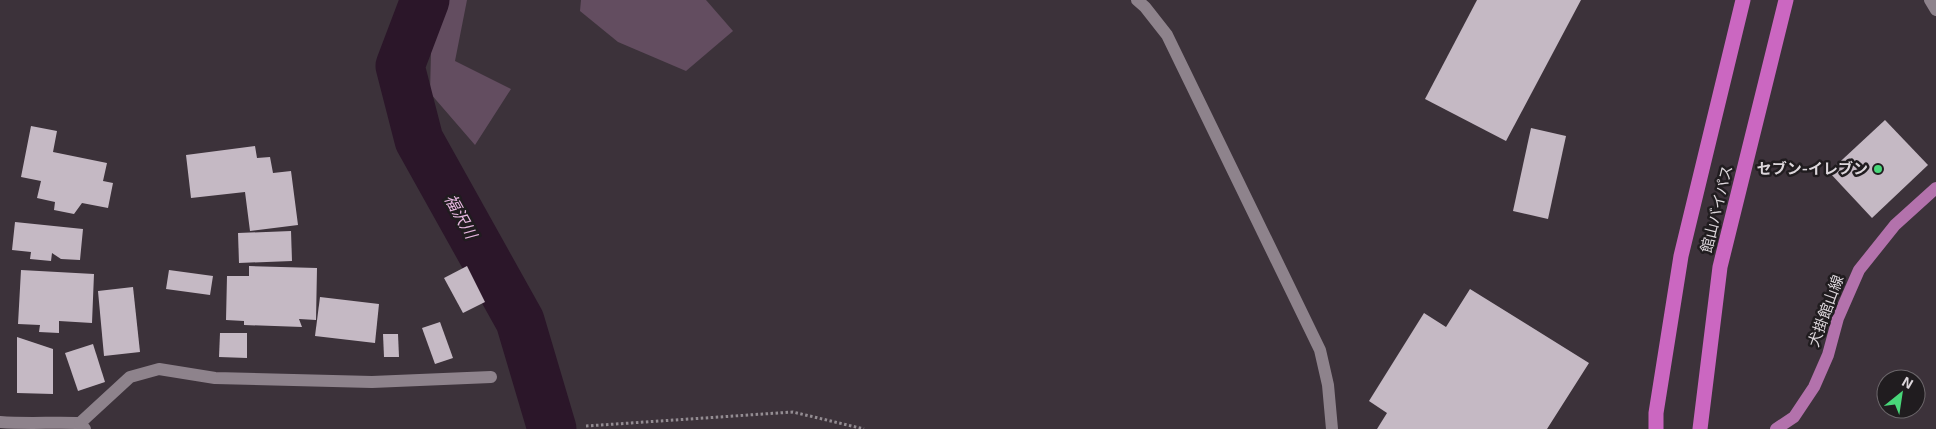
<svg xmlns="http://www.w3.org/2000/svg" width="1936" height="429" viewBox="0 0 1936 429" font-family="'Exo 2','Noto Sans JP',sans-serif">
<style>
.green{fill:#634d60}
.lines{fill:none;stroke-linecap:round;stroke-linejoin:round}
.river{stroke:#2b1629;stroke-width:49}
.building{fill:#c5b9c4}
.path{stroke:#938c92;stroke-width:3;stroke-dasharray:2.5 2.5;stroke-linecap:butt}
.minor{stroke:#8e838c;stroke-width:12}
.major{stroke:#b372ac;stroke-width:12}
.highway{stroke:#cb67c1;stroke-width:15}
.poi-dot{fill:#48d779;stroke:#201c1f;stroke-width:2}
.labels{text-anchor:middle;stroke-width:5;stroke-linejoin:round;paint-order:stroke}
.poi-label{font-size:15px;font-weight:bold;fill:#dcd6db;stroke:#201c1f;text-anchor:end}
.street-label{font-size:15px;fill:#dcd6db;stroke:#201c1f}
.water-label{font-size:16px;font-style:italic;fill:#e7b6e0;stroke:#201c1f}
</style>
<rect width="100%" height="100%" fill="#3c323a"/>
<g class="green">
<path d="M 417,0 L 467,0 L 455,61 L 511,89 L 475,145 L 430,93 L 432,11 Z"/>
<path d="M 581,0 L 706,0 L 733,31 L 686,71 L 618,42 L 580,11 Z"/>
</g>
<g class="lines">
<path class="river" d="M 425,0 L 400,66 L 419,140 L 520,321 L 552,429"/>
</g>
<g class="building">
<path d="M 1477,0 L 1581,0 L 1506,141 L 1425,99 Z"/>
<path d="M 1885,120 L 1928,165 L 1872,218 L 1829,172 Z"/>
<path d="M 31,126 L 57,131 L 53,152 L 107,163 L 103,181 L 113,183 L 108,208 L 82,203 L 74,214 L 54,210 L 55,202 L 37,198 L 41,181 L 21,177 Z"/>
<path d="M 1531,128 L 1566,136 L 1548,219 L 1513,211 Z"/>
<path d="M 255,146 L 257,158 L 270,157 L 273,173 L 291,171 L 298,225 L 250,231 L 245,192 L 191,198 L 186,155 Z"/>
<path d="M 15,222 L 83,229 L 80,260 L 61,259 L 52,253 L 51,261 L 30,259 L 31,252 L 12,250 Z"/>
<path d="M 291,231 L 292,261 L 239,263 L 238,233 Z"/>
<path d="M 249,266 L 317,268 L 316,320 L 299,319 L 302,327 L 244,325 L 244,321 L 226,320 L 227,276 L 249,276 Z"/>
<path d="M 467,266 L 485,302 L 463,313 L 444,278 Z"/>
<path d="M 21,270 L 94,274 L 92,323 L 59,321 L 59,333 L 39,332 L 40,325 L 18,324 Z"/>
<path d="M 169,270 L 213,276 L 210,295 L 166,289 Z"/>
<path d="M 133,287 L 140,352 L 104,356 L 98,291 Z"/>
<path d="M 1470,289 L 1589,363 L 1547,429 L 1377,429 L 1387,413 L 1369,401 L 1424,313 L 1446,327 Z"/>
<path d="M 320,297 L 379,304 L 375,343 L 315,336 Z"/>
<path d="M 440,322 L 453,358 L 435,364 L 422,328 Z"/>
<path d="M 220,333 L 247,333 L 247,358 L 219,357 Z"/>
<path d="M 383,334 L 398,334 L 399,357 L 384,357 Z"/>
<path d="M 17,337 L 53,349 L 53,394 L 17,393 Z"/>
<path d="M 93,344 L 105,382 L 78,391 L 65,353 Z"/>
</g>
<g class="lines">
<path class="path" d="M 586,426 L 793,412 L 864,429"/>
<g class="minor">
<path d="M 1137,0 L 1145,7 L 1167,35 L 1320,350 L 1328,385 L 1332,429"/>
<path d="M 1930,0 L 1936,10"/>
<path d="M 0,422 C 27,424 53,422 80,423 L 85,429"/>
<path d="M 80,423 L 130,377 L 159,369 L 215,378 L 372,382 L 491,377"/>
</g>
<path class="major" d="M 1776,429 L 1794,417 L 1814,387 L 1828,355 L 1838,318 L 1859,270 L 1895,225 L 1936,188"/>
<g class="highway">
<path d="M 1656,429 L 1656,413 L 1681,256 L 1743,0"/>
<path d="M 1700,429 L 1720,267 L 1786,0"/>
</g>
</g>
<circle class="poi-dot" cx="1878" cy="169" r="5"/>
<g class="labels">
<g class="poi-label">
<text x="1868" y="174">セブン-イレブン</text>
</g>
<g class="street-label">
<text transform="translate(1717 209) rotate(-76)" y="5">館山バイパス</text>
<text transform="translate(1826 311) rotate(-70)" y="5">犬掛館山線</text>
</g>
<g class="water-label">
<text transform="translate(461 216) rotate(61)" y="6">福沢川</text>
</g>
</g>
<g transform="translate(1901 394) rotate(30)"><circle r="24" fill="#201c1f" stroke="#6b666a"/>
<path d="M0-4L9 19L0 12L-9 19Z" fill="#48d779"/>
<text y="-8" font-size="14" font-weight="bold" text-anchor="middle" fill="#dcd6db">N</text>
</g>
</svg>
